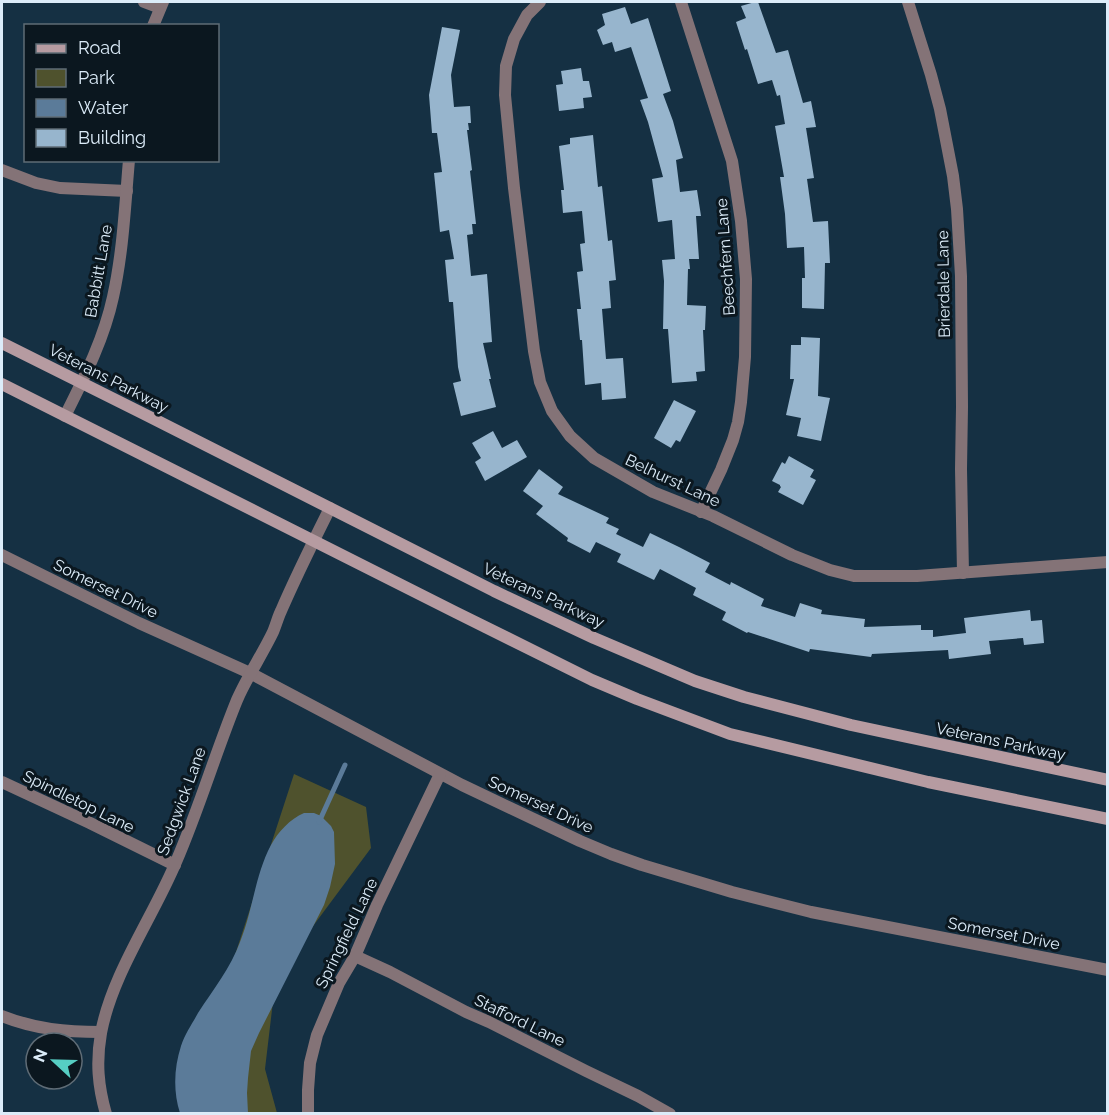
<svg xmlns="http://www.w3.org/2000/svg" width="1109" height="1115" viewBox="0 0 1109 1115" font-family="Raleway,sans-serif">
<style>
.green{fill:#4f522d}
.water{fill:#5b7b99}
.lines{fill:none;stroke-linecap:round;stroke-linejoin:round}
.stream{stroke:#5b7b99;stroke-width:5}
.building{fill:#97b5cd}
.minor{stroke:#847377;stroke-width:12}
.secondary{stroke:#b69ba1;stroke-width:12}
.labels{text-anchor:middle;stroke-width:6;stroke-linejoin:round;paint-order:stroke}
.street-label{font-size:16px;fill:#dcecf9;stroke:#0b171f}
</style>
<rect width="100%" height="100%" fill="#153043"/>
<path class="green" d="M 294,774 L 366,807 L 371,848 L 276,976 L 265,1069 L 277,1113 L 213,1113 L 207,1041 Z"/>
<path class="water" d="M 304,813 L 314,813 L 321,816 L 331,826 L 334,832 L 335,864 L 330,887 L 324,905 L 259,1033 L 251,1051 L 248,1078 L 247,1093 L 248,1113 L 180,1113 C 173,1091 174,1068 181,1046 C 185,1034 192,1024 198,1013 C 213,990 231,967 240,942 C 253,910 255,875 271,845 C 278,832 290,819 304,813 Z"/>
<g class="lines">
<path class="stream" d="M 319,822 L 345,765"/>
</g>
<g class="building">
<path d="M 755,2 L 758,2 L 776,53 L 788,50 L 803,103 L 811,101 L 816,127 L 806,128 L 814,178 L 807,179 L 813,222 L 828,221 L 830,263 L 825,263 L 824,309 L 802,308 L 802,278 L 805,278 L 804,247 L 787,248 L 785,214 L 780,177 L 784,177 L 775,126 L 785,124 L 780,95 L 777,96 L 772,80 L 758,84 L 747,49 L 745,50 L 736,22 L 746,18 L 741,6 Z"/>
<path d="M 625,7 L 631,24 L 648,18 L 671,91 L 663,94 L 673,121 L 683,158 L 676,160 L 680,192 L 697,190 L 701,216 L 696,216 L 699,259 L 689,259 L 690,269 L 688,269 L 687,305 L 706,306 L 705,330 L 703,330 L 705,371 L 696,372 L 697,381 L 672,383 L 668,329 L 663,329 L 664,281 L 662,260 L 675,259 L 672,220 L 658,222 L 652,179 L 663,177 L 648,122 L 640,100 L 648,98 L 631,47 L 615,52 L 612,42 L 603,45 L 597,30 L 605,25 L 602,14 Z"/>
<path d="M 442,27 L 460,30 L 451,75 L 454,107 L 470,106 L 471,123 L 468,123 L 469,130 L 467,130 L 472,170 L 470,171 L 476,224 L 472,224 L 473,234 L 467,235 L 471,276 L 487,274 L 492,342 L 483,343 L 491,379 L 489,379 L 496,407 L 461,416 L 453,383 L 461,381 L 458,367 L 453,302 L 449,302 L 445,260 L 454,259 L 449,230 L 440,232 L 434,173 L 442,172 L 437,133 L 432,133 L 429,95 Z"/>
<path d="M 581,68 L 583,81 L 589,81 L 592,97 L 583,98 L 584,108 L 559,111 L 556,85 L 563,84 L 561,71 Z"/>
<path d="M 593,135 L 598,187 L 602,186 L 608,241 L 612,240 L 616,280 L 609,281 L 611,308 L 602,309 L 606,359 L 623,358 L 626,398 L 602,400 L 601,383 L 585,385 L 582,340 L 580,340 L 577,309 L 581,309 L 577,272 L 583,271 L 580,244 L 585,243 L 582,211 L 563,213 L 561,190 L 564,190 L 559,146 L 570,144 L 570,138 Z"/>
<path d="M 801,337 L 820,338 L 818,396 L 830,398 L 821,441 L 797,436 L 801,418 L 786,415 L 794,379 L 790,379 L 791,345 L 801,345 Z"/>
<path d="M 674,400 L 696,411 L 680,442 L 676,440 L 671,448 L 654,438 Z"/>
<path d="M 493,431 L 502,448 L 517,440 L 527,457 L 485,481 L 475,462 L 481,458 L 472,443 Z"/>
<path d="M 789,456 L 814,470 L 810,477 L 816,480 L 803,505 L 778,492 L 781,487 L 780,486 L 780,485 L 772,481 L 782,462 L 785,464 Z"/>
<path d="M 539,469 L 563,487 L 558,494 L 609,518 L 606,523 L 619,529 L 616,534 L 643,547 L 650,533 L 679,547 L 710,563 L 705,572 L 730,585 L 731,582 L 764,599 L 761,606 L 795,617 L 800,603 L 822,610 L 821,614 L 865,619 L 864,627 L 921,625 L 921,630 L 933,630 L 933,637 L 966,633 L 964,618 L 1030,610 L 1031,621 L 1042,620 L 1044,643 L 1024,645 L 1023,638 L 989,641 L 991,654 L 949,659 L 948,650 L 872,654 L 871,657 L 810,649 L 809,652 L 748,632 L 747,633 L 722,620 L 726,612 L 693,595 L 696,588 L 660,569 L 654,580 L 617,562 L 621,554 L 596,542 L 590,553 L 567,541 L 568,538 L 536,514 L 543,506 L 523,491 Z"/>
</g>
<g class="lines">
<g class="minor">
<path d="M 144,2 L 160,8"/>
<path d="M 540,2 L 527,15 L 514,39 L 506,66 L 505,95 L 514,188 L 534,351 L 540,382 L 552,411 L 570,436 L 594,458 L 653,492 L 713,516 L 792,555 L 830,570 L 854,576 L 917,576 L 1108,562"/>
<path d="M 681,2 L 732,161 L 741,221 L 746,279 L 745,357 L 741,402 L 738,422 L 733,440 L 721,470 L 701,512"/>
<path d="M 908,2 L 931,75 L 940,109 L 953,176 L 957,209 L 961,276 L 962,407 L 961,469 L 963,573"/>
<path d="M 153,26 L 163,2"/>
<path d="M 2,170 L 36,183 L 60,188 L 127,191"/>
<path d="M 65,416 C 84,378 104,339 113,297 C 123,252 125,206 129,160"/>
<path d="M 2,555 L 139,623 L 250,673 L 462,785 L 580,841 L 611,854 L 642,865 L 732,892 L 811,912 L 1108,970"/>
<path d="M 2,782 L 90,823 L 175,865"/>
<path d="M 355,956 L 390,972 L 466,1012 L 489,1022 L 586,1071 L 638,1096 L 670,1114"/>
<path d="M 2,1016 C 35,1029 66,1032 101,1032"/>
<path d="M 106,1114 C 98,1086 96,1062 101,1033 C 112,974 153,917 176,862 C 199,809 215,754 237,700 C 247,677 262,655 273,632 C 276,625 278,617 281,611 C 296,576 313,542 330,508"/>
<path d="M 308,1114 L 308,1090 L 310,1063 L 317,1035 L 339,983 L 355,956 L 377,905 L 440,774"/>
</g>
<g class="secondary">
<path d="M 2,343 L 144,414 L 494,591 L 594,638 L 695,681 L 744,697 L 851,725 L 1108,780"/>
<path d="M 2,384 L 455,612 L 592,680 L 637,699 L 730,734 L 928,782 L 1108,819"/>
</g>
</g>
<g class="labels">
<g class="street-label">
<text transform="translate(725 257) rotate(-94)" y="6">Beechfern Lane</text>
<text transform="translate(98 271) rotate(-80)" y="6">Babbitt Lane</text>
<text transform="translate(943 284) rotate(-91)" y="6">Brierdale Lane</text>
<text transform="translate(109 378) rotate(27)" y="6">Veterans Parkway</text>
<text transform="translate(673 480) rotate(25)" y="6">Belhurst Lane</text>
<text transform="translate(106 588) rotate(26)" y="6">Somerset Drive</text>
<text transform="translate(544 595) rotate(25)" y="6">Veterans Parkway</text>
<text transform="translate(1001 741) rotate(12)" y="6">Veterans Parkway</text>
<text transform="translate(79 801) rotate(26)" y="6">Spindletop Lane</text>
<text transform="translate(181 801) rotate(-70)" y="6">Sedgwick Lane</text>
<text transform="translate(541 804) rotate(25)" y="6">Somerset Drive</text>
<text transform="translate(346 933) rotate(-64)" y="6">Springfield Lane</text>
<text transform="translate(1004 933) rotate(11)" y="6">Somerset Drive</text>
<text transform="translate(520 1020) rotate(26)" y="6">Stafford Lane</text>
</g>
</g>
<rect width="1109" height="1115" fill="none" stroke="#dcecf9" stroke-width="6"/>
<rect x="24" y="24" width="195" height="138" fill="#0b171f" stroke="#5f6c76" stroke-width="1.5"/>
<rect x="36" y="44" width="30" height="9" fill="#b69ba1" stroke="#5f6c76" stroke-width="1.5"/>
<text x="78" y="54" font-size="18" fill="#dcecf9">Road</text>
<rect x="36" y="69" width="30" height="18" fill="#4f522d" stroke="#5f6c76" stroke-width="1.5"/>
<text x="78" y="84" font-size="18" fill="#dcecf9">Park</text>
<rect x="36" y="99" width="30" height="18" fill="#5b7b99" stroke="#5f6c76" stroke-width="1.5"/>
<text x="78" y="114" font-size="18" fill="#dcecf9">Water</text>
<rect x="36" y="129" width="30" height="18" fill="#97b5cd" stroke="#5f6c76" stroke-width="1.5"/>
<text x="78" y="144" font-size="18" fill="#dcecf9">Building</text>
<g transform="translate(54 1061) rotate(292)"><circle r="28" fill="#0b171f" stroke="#5f6c76" stroke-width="1.5"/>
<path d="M0-4.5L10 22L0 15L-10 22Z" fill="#56cec3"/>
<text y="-9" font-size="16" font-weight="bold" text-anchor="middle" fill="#dcecf9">N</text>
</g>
</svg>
